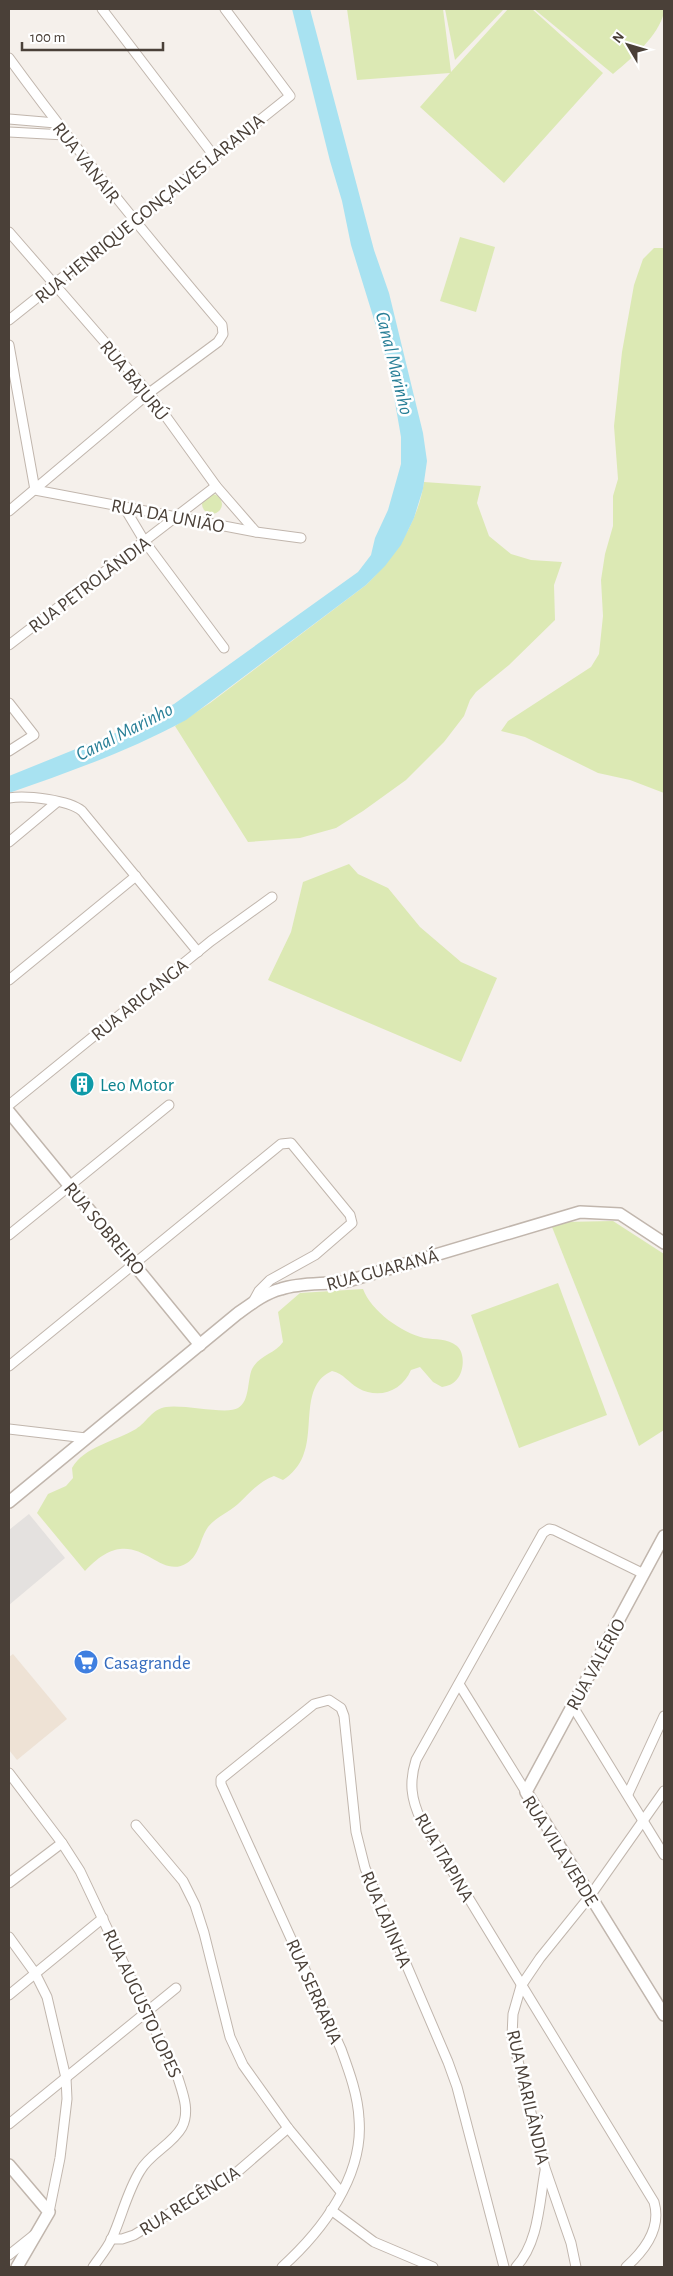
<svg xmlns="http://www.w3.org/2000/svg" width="673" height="2276" viewBox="0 0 673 2276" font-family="'Alegreya Sans',sans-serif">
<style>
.education{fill:#eee2d5}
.green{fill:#dce9b4}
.parking{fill:#e4e1df}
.water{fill:#a8e2f1}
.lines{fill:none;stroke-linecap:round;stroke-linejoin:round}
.minor-casing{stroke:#c1b6ad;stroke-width:11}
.tertiary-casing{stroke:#c1b6ad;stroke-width:14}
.minor{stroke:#fff;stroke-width:9}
.tertiary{stroke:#fff;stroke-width:11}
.labels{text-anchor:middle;stroke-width:5;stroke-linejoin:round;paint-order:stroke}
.street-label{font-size:19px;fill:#4a4038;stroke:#fff}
.culture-label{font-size:19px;fill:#0d838f;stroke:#fff;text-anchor:start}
.shop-label{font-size:19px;fill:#366cbe;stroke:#fff;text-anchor:start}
.water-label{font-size:20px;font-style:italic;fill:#297f97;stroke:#fff}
</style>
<rect width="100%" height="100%" fill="#f5f0eb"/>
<path class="education" d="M 13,1654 L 67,1719 L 17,1760 L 9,1750 L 9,1657 Z"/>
<g class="green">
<path d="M 347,9 L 443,9 L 451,72 L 508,9 L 532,9 L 603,73 L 504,183 L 420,107 L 450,73 L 357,80 Z"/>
<path d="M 445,9 L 504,9 L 455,60 Z"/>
<path d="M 534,9 L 664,9 L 664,12 C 659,36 631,59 613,74 Z"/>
<path d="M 460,237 L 495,247 L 476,312 L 440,301 Z"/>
<path d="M 654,248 L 664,248 L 664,793 L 630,780 L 598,773 L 525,737 L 501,731 L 508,721 L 591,667 L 599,654 L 603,616 L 601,580 L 605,554 L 613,526 L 613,496 L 618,479 L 614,426 L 622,352 L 634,285 L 643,259 Z"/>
<path d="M 424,482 L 481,486 L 477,503 L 489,536 L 511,554 L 531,560 L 562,562 L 554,585 L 555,620 L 509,665 L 476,692 L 470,700 L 464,716 L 444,742 L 406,780 L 363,811 L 336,828 L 300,838 L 248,842 L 175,726 L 210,703 L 366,585 C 395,556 418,523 424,482 Z"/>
<circle cx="212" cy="504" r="10"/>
<path d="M 349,864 L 358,874 L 388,888 L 420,927 L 461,962 L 497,978 L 461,1062 L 268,980 L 291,932 L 303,882 Z"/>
<path d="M 613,1221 L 664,1254 L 664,1430 L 639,1446 L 552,1227 L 563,1222 Z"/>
<path d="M 558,1283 L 607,1415 L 519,1448 L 471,1315 Z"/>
<path d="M 363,1289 C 371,1311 402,1333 424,1338 C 436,1340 447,1338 457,1346 C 465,1353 464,1370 458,1378 C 454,1384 448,1386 442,1387 L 433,1382 L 420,1367 L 411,1370 C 402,1391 379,1400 358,1388 C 348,1382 344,1374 332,1371 C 300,1385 315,1429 303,1456 C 299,1466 292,1474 283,1480 L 274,1476 C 258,1482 250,1493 238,1504 C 229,1512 216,1517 208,1527 C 200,1538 200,1555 187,1563 C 156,1583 136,1516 85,1571 L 37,1513 L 48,1494 L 66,1486 L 73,1478 L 72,1468 C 85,1446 114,1442 136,1429 C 147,1422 152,1409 166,1407 C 184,1404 227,1415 238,1408 C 250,1401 247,1381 252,1369 C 259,1355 275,1354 283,1342 L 278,1312 L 300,1293 Z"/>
</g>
<path class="parking" d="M 29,1514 L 65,1558 L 9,1605 L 9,1530 Z"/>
<path class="water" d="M 292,9 L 310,9 L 374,250 L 389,293 L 423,433 L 427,461 L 423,489 L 414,518 L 401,545 L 385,566 L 366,585 L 186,720 C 129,751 69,772 9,793 L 9,776 L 118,732 L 174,704 L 358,572 L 371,555 L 375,538 L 388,510 L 401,464 L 401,437 L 389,368 L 351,245 L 342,201 L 330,161 Z"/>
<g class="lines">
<defs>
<g id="minor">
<path d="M 102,9 L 214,156"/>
<path d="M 9,58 C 76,150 148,238 222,325 L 223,334 L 218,342 L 149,393 L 9,511"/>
<path d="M 9,119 L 56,123"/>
<path d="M 9,132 L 65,135"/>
<path d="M 9,232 L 149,393 L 216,486 L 256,532"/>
<path d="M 9,320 L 290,96 L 225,9"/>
<path d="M 9,345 L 35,490 L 256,532 L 301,538"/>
<path d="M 124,507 L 145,542 L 224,648"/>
<path d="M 9,645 L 216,486"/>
<path d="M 9,703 L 34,735 L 9,751"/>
<path d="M 9,798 C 26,795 69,800 82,811 L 198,952"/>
<path d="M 9,842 L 57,802"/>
<path d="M 9,980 L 136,876"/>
<path d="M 9,1105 L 211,941 L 272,897"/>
<path d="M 9,1235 L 169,1105"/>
<path d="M 9,1366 L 281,1144 L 291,1143 L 350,1215 L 352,1223 L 315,1255 L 270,1280 L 259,1291 L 253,1302"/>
<path d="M 9,1429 L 86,1438"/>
<path d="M 459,1684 L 526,1792"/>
<path d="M 572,1705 L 664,1855"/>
<path d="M 9,1773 L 62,1843 L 80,1871 L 178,2078 C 183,2094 190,2111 182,2127 C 172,2145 150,2153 140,2171 C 127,2192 122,2216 112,2238 C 107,2249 99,2258 93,2267"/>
<path d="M 628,1794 L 664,1716"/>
<path d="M 136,1825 L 183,1881 L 195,1905 L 204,1933 L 230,2037 L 243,2065 L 288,2128 L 341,2192"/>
<path d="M 9,1883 L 62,1843"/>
<path d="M 9,1937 L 35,1973 L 47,1997 L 66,2078 L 67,2099 L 60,2158 L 49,2212"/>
<path d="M 9,1995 L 103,1918"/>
<path d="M 9,2124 L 176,1988"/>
<path d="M 331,2210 L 374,2242 L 433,2267"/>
<path d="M 111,2239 L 122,2239 L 134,2235 L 236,2173 L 288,2128"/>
<path d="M 9,2255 L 34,2235"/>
<path d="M 282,2267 C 322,2231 364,2176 359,2119 C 358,2095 349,2071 341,2049 L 221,1784 L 221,1779 L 314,1704 L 329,1700 L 341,1708 L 344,1716 L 356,1832 L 365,1868 L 448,2062 L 457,2087 L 504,2267"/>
<path d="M 516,2267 C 539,2242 539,2203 545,2171"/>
<path d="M 576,2267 L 571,2243 L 545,2168 L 512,2037 L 513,2014 L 521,1986 L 540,1958 L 590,1896 L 664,1791"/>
<path d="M 626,2267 C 644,2251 662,2229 654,2202 L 421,1820 C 411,1799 409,1782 416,1760 L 543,1533 L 549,1529 L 554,1530 L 644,1574"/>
</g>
<g id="tertiary">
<path d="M 9,1112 L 200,1345"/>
<path d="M 9,1502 L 237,1314 C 251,1304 265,1293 281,1289 C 302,1282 327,1285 348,1281 L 580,1212 L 620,1214 L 664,1243"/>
<path d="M 664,1536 L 526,1792 L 664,2015"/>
<path d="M 9,2165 L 49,2212 L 17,2267"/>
</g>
</defs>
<use href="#minor" class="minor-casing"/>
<use href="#tertiary" class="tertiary-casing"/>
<use href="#minor" class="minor"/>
<use href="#tertiary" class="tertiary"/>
</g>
<defs>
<symbol id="building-disc" viewBox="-11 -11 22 22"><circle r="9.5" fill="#0f9aa8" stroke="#fff"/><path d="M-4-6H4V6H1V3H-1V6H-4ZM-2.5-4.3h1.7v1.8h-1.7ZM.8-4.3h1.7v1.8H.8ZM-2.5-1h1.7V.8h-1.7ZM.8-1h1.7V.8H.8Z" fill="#fff"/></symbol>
<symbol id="supermarket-disc" viewBox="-11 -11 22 22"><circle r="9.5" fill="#3f7fe0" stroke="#fff"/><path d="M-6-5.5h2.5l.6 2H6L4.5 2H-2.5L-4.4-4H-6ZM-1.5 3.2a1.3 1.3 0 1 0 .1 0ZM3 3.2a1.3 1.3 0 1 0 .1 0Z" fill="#fff"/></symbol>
</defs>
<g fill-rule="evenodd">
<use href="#building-disc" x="68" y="1070" width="28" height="28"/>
<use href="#supermarket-disc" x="72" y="1648" width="28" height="28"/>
</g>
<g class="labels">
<g class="street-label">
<text transform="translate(87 162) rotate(52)" y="7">RUA VANAIR</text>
<text transform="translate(149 208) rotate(-39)" y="7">RUA HENRIQUE GONÇALVES LARANJA</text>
<text transform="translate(135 380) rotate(51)" y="7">RUA BAJURÚ</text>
<text transform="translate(168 515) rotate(11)" y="7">RUA DA UNIÃO</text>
<text transform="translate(89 584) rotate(-37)" y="7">RUA PETROLÂNDIA</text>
<text transform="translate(139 999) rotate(-39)" y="7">RUA ARICANGA</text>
<text transform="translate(105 1228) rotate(50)" y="7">RUA SOBREIRO</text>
<text transform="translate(382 1269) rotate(-15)" y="7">RUA GUARANÁ</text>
<text transform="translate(595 1664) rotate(-61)" y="7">RUA VALÉRIO</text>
<text transform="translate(561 1850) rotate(58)" y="7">RUA VILA VERDE</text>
<text transform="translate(445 1857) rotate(60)" y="7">RUA ITAPINA</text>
<text transform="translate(387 1919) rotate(67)" y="7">RUA LAJINHA</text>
<text transform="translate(315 1991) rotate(66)" y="7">RUA SERRARIA</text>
<text transform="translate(143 2003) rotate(65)" y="7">RUA AUGUSTO LOPES</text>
<text transform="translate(529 2097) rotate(77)" y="7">RUA MARILÂNDIA</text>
<text transform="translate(189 2200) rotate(-32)" y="7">RUA REGÊNCIA</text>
</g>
<g class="culture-label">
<text x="100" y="1091">Leo Motor</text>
</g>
<g class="shop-label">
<text x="104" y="1669">Casagrande</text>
</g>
<g class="water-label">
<text transform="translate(395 363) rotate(76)" y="7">Canal Marinho</text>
<text transform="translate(124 731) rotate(-27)" y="7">Canal Marinho</text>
</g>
</g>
<rect width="673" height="2276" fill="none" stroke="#4a4038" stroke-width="20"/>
<g transform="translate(628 45) rotate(308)" stroke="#ffffff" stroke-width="4" paint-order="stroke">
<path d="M0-4L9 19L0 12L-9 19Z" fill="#4a4038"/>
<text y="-8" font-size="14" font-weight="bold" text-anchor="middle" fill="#4a4038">N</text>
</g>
<path d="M22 42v8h141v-8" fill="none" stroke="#4a4038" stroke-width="2.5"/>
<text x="30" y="42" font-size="15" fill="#4a4038" stroke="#ffffff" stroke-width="4" paint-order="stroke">100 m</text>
</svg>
